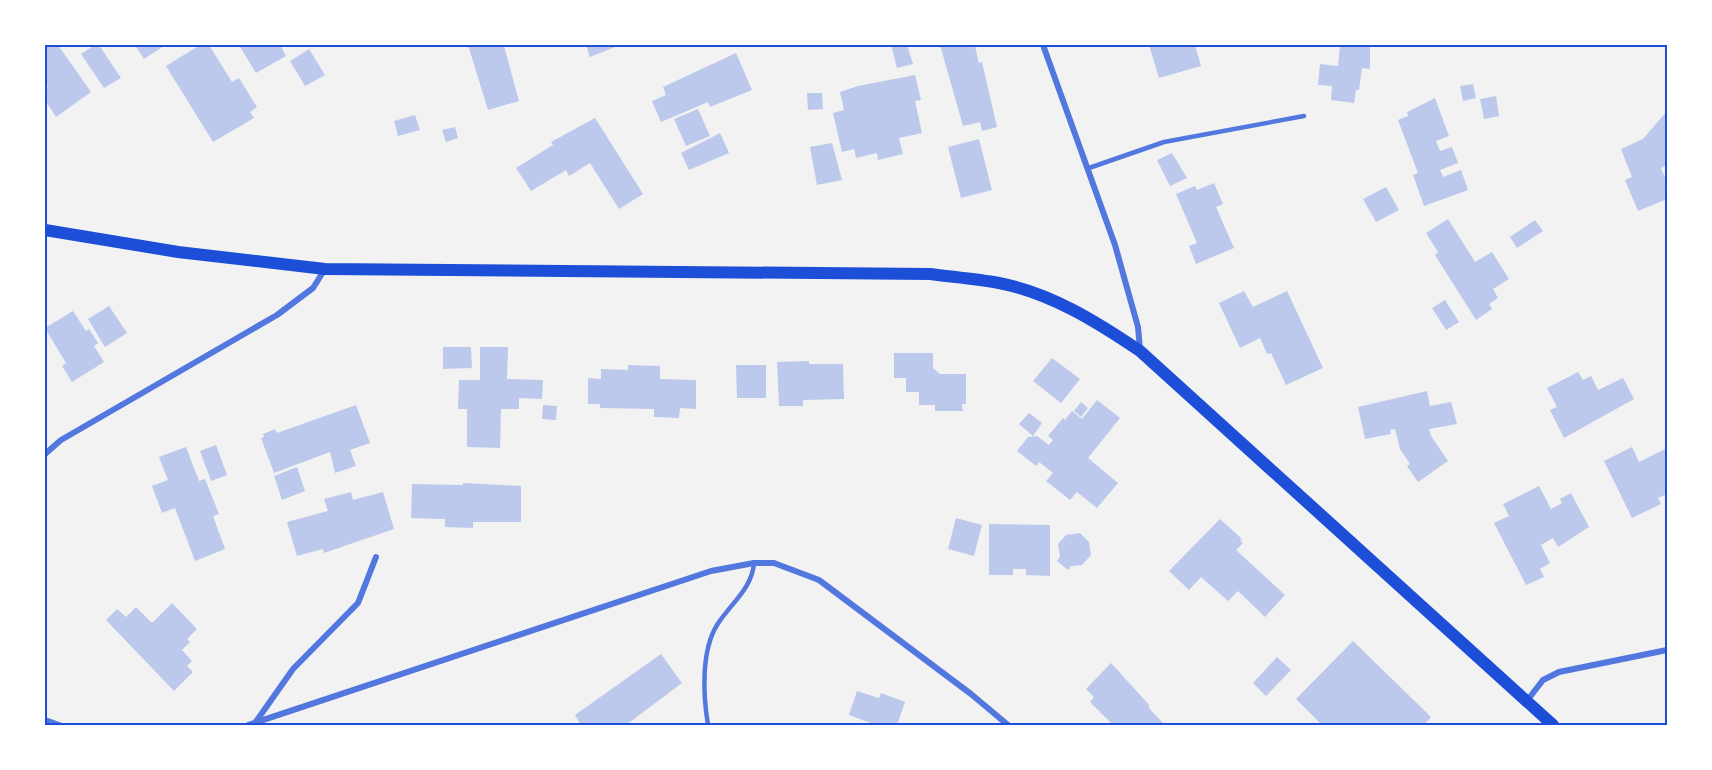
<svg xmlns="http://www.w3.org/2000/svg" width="1712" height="770" viewBox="0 0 1712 770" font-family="'Work Sans',sans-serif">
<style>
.building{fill:#bdc9ec}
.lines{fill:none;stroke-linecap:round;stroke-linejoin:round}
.service{stroke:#5277de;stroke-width:4.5}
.minor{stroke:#5277de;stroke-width:6}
.secondary{stroke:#1d4ed8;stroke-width:12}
.neatline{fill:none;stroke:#1d4ed8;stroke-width:2}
</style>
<rect width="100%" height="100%" fill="#f2f2f2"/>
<g class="building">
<path d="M 45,45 L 58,45 L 91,92 L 56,117 L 45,100 L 45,90 L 48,87 L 45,83 Z"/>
<path d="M 95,45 L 99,45 L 121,78 L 104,88 L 81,54 Z"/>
<path d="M 135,45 L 165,45 L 144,59 Z"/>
<path d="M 200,45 L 209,45 L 232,82 L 239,78 L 257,107 L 250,112 L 254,118 L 213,142 L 166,66 Z"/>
<path d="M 239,45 L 280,45 L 286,56 L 256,73 Z"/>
<path d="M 468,45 L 504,46 L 519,101 L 488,110 Z"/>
<path d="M 586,45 L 620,45 L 590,57 Z"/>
<path d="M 891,45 L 907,45 L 913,64 L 897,68 Z"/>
<path d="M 940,45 L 975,46 L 979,63 L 982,62 L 997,127 L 982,131 L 980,122 L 963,126 Z"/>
<path d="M 1149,45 L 1195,45 L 1201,66 L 1159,78 Z"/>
<path d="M 1340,45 L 1370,45 L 1370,69 L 1362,68 L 1359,90 L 1356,90 L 1354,103 L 1331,100 L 1332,86 L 1318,85 L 1320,64 L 1338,66 Z"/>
<path d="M 309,49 L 325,75 L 305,86 L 290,61 Z"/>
<path d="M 736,53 L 752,90 L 710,107 L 708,102 L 661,122 L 652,101 L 666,95 L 663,87 Z"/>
<path d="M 915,75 L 921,100 L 915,101 L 922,133 L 899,138 L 903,154 L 878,160 L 877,153 L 856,158 L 854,149 L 842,152 L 833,113 L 844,110 L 840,92 L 858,86 Z"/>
<path d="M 1473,84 L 1476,98 L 1463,101 L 1460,86 Z"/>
<path d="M 807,93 L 822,93 L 823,109 L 808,110 Z"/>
<path d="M 1496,96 L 1499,116 L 1484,119 L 1480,99 Z"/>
<path d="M 1435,98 L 1449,136 L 1436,141 L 1440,151 L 1452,147 L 1458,163 L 1440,170 L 1443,177 L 1461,170 L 1468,190 L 1424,206 L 1413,175 L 1418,173 L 1398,120 L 1408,116 L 1407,112 Z"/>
<path d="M 698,109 L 710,136 L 686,146 L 674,119 Z"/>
<path d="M 1667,111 L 1667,165 L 1661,168 L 1667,182 L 1667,199 L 1638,211 L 1625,180 L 1632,177 L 1621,149 L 1643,139 Z"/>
<path d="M 415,115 L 420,130 L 398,136 L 394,121 Z"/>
<path d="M 595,118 L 643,194 L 619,209 L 590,163 L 569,176 L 566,170 L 531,191 L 516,168 L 553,145 L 551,142 Z"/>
<path d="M 455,127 L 458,138 L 446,142 L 442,130 Z"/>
<path d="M 720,133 L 729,153 L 689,170 L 681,153 Z"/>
<path d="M 979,139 L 992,190 L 961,198 L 948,147 Z"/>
<path d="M 832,143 L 842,180 L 817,185 L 810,147 Z"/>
<path d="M 1172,153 L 1187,178 L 1170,186 L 1157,160 Z"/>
<path d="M 1214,183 L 1223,204 L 1216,207 L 1234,248 L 1196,264 L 1189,246 L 1197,243 L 1176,194 L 1195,186 L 1197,190 Z"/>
<path d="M 1386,187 L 1399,210 L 1376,222 L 1363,199 Z"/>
<path d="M 1448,219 L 1475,262 L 1492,252 L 1509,279 L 1493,289 L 1498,298 L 1489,304 L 1492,309 L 1476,320 L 1435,255 L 1438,252 L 1426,233 Z"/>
<path d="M 1535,220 L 1543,231 L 1517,248 L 1510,237 Z"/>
<path d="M 1244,291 L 1253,307 L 1287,291 L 1323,368 L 1286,385 L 1271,353 L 1267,354 L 1260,338 L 1240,348 L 1219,303 Z"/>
<path d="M 1445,300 L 1459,322 L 1446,330 L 1432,308 Z"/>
<path d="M 109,306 L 127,333 L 105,347 L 88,319 Z"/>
<path d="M 73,311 L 86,331 L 89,329 L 98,343 L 94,346 L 104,362 L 72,382 L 62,366 L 66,363 L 45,328 Z"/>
<path d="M 443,347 L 471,347 L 472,368 L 443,369 Z"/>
<path d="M 480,347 L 508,347 L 507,379 L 543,380 L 542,399 L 519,398 L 519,409 L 501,409 L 500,448 L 467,447 L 467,409 L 458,409 L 459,380 L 480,380 Z"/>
<path d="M 894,353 L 933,353 L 933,368 L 940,374 L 966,374 L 966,404 L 962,404 L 963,411 L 935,411 L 935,405 L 919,405 L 919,392 L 906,392 L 906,378 L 894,378 Z"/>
<path d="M 1052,358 L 1080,379 L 1061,403 L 1033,381 Z"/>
<path d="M 809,361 L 809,364 L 843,364 L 844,399 L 803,400 L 803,406 L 779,406 L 777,362 Z"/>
<path d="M 628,365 L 660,366 L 660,379 L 696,380 L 696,409 L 680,408 L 679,418 L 654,417 L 654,409 L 600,408 L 600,404 L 588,404 L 588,378 L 601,379 L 601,369 L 628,370 Z"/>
<path d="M 736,365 L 766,365 L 766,398 L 737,398 Z"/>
<path d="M 1578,372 L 1583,380 L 1591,376 L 1598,390 L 1623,378 L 1634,399 L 1564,438 L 1550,410 L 1557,407 L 1547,388 Z"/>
<path d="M 1427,391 L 1430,406 L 1451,402 L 1457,424 L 1429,429 L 1431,436 L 1448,461 L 1418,482 L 1407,466 L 1410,464 L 1400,449 L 1395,429 L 1390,430 L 1391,434 L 1365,439 L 1358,407 Z"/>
<path d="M 1097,400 L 1120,418 L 1088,458 L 1118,483 L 1097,508 L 1077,492 L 1070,500 L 1046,481 L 1053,473 L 1039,462 L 1036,466 L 1017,451 L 1028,437 L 1037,436 L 1049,445 L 1053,440 L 1048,436 L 1063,418 L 1065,420 L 1072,411 L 1082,419 Z"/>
<path d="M 1081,402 L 1088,408 L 1081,417 L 1074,411 Z"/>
<path d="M 356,405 L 370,443 L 350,450 L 356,466 L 335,473 L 330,452 L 274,473 L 261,438 L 264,437 L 263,434 L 275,429 L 277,433 Z"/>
<path d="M 543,405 L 557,406 L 556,420 L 542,419 Z"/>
<path d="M 1029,413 L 1042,423 L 1033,436 L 1019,424 Z"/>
<path d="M 216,445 L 227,475 L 211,481 L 200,451 Z"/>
<path d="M 186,447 L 199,481 L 205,479 L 219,514 L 213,516 L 225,549 L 195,561 L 175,508 L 162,513 L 152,486 L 168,480 L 159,457 Z"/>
<path d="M 1632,447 L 1639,462 L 1667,448 L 1667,494 L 1658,498 L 1661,504 L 1632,518 L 1604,461 Z"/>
<path d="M 297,467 L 305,491 L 282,500 L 274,476 Z"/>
<path d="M 463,483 L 521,486 L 521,522 L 473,522 L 473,528 L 445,527 L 445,519 L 411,518 L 412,484 L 463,485 Z"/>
<path d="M 1539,486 L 1551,509 L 1562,503 L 1560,499 L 1571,493 L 1589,527 L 1558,547 L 1553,538 L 1541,545 L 1550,563 L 1540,569 L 1544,577 L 1526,585 L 1494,523 L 1509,516 L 1503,504 Z"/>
<path d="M 351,492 L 353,500 L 383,492 L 394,529 L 324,553 L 323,549 L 297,556 L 287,522 L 328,511 L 324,499 Z"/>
<path d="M 956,518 L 982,525 L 974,556 L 948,549 Z"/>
<path d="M 1220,519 L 1242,539 L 1240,540 L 1243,543 L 1236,550 L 1285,595 L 1265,617 L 1238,591 L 1228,601 L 1201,577 L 1189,590 L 1169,571 Z"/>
<path d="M 989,524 L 1050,525 L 1050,576 L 1026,575 L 1026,569 L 1013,569 L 1013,575 L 989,575 Z"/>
<path d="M 1080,533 L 1089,542 L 1091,555 L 1082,565 L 1071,566 L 1068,570 L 1057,561 L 1060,557 L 1058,544 L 1066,535 Z"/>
<path d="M 172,603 L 197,629 L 187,639 L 190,642 L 182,650 L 192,661 L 187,666 L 193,672 L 174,691 L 106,620 L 117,609 L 126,617 L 136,607 L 152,623 Z"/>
<path d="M 1353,641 L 1431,717 L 1424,725 L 1322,725 L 1296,699 Z"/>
<path d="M 661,654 L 682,683 L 626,725 L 581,725 L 575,715 Z"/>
<path d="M 1277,657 L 1291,670 L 1266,696 L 1253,683 Z"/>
<path d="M 1111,663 L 1150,706 L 1148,707 L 1163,723 L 1161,725 L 1113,725 L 1090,702 L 1094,697 L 1086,689 Z"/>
<path d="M 857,691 L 879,698 L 881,693 L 905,702 L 897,725 L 876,725 L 849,715 Z"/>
</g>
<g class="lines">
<g class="service">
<path d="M 1089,168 L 1164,142 L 1304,116"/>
<path d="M 708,725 C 703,695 701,651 717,625 C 731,603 752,589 754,563"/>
</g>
<g class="minor">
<path d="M 1043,45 L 1115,245 L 1138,327 L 1140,349"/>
<path d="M 45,454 L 61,440 L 277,315 L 313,288 L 325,269"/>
<path d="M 1526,702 L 1543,680 L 1559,672 L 1667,650"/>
<path d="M 45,720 L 59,725"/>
<path d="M 255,723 L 293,669 L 358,603 L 376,557"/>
<path d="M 248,725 L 711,571 L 754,563 L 774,563 L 819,580 L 971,694 L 1008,725"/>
</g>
<path class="secondary" d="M 45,230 L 178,252 L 325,269 L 930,274 C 953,277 977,279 999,283 C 1051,293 1097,322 1140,351 L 1553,725"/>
</g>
<rect width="1712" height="770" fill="none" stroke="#ffffff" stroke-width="93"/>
<rect x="46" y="46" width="1620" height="678" class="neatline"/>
</svg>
